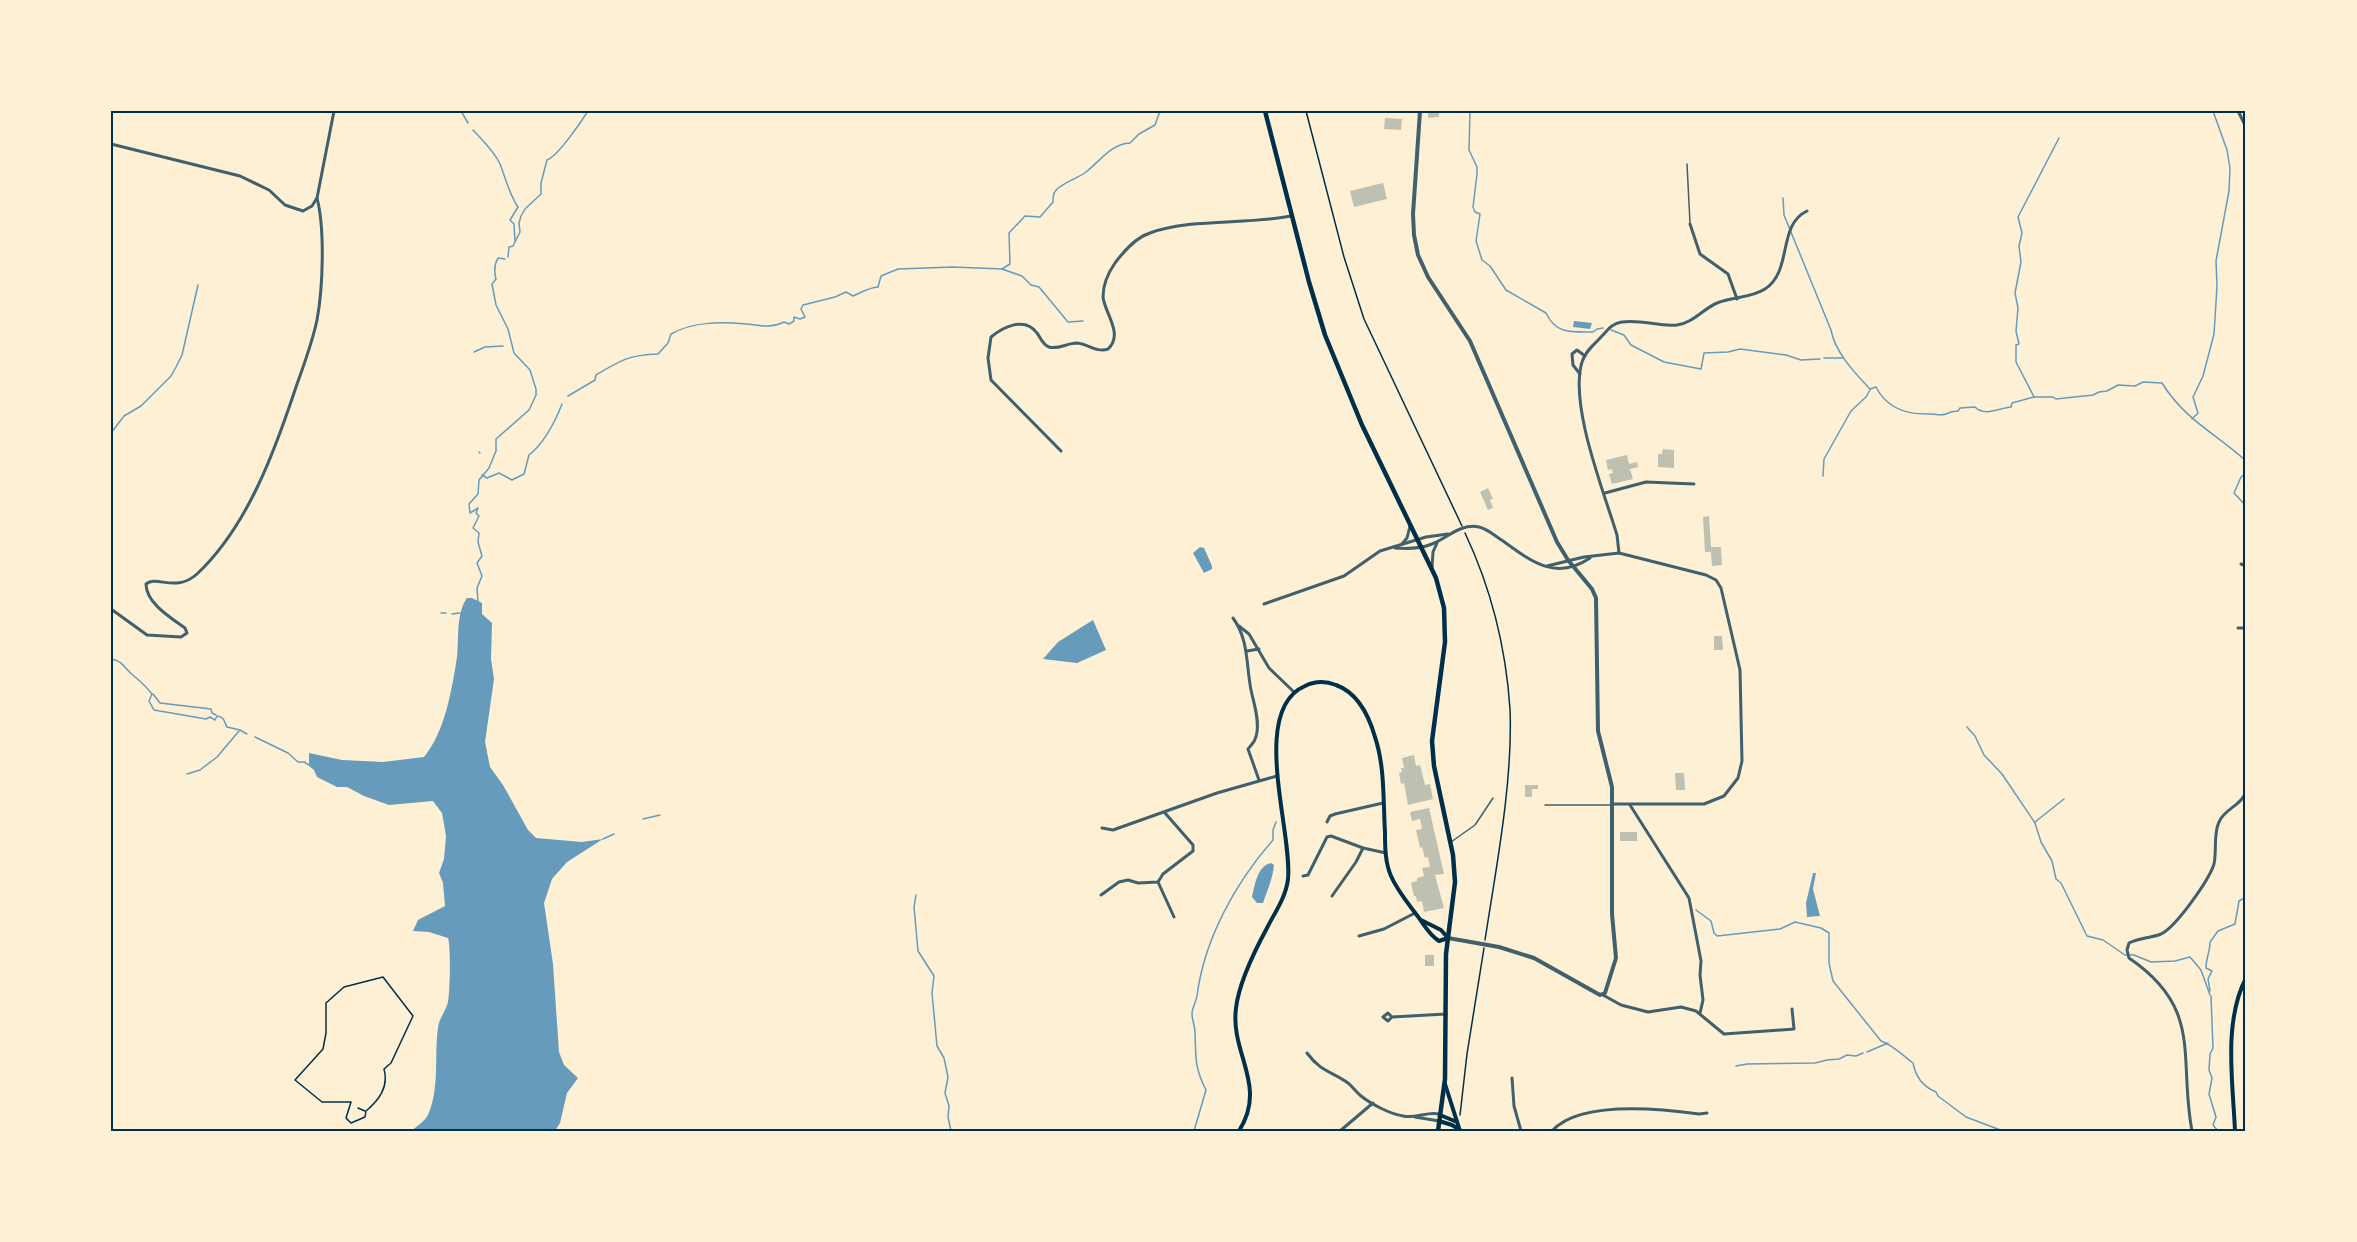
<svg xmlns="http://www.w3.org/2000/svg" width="2357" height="1242" viewBox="0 0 2357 1242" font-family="'Exo 2',sans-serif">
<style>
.water{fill:#669bbc}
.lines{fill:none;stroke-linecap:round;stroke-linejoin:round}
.stream{stroke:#669bbc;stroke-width:1.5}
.building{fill:#bec0b2}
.path{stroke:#003049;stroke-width:1.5}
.service{stroke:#3f606c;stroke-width:1.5}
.minor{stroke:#3f606c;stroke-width:3}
.tertiary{stroke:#3f606c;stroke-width:4}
.secondary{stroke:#003049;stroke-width:4}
.primary{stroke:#003049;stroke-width:4.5}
.neatline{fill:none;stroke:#003049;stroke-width:2}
</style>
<rect width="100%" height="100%" fill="#fdf0d5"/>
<g class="water">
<path d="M 1574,321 L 1592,323 L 1590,329 L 1573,327 Z"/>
<path d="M 1200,547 L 1204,548 L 1212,566 L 1212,569 L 1204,573 L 1193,553 Z"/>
<path d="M 467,598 L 472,598 L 482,603 L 482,614 L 492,623 L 491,659 L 494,679 L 485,742 L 490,767 L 503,785 L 528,830 L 536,838 L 582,842 L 603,839 L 567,862 L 552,879 L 544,903 L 553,964 L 559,1052 L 564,1065 L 578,1078 L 567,1093 L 560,1123 L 555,1131 L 411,1131 C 417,1126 424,1122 428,1115 C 440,1088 434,1056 438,1028 C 439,1018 446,1011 448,1002 C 450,991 451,947 448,938 L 429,932 L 413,931 L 418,920 L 445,906 L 443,883 L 439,873 L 444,859 L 446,836 L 442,813 L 433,801 L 389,805 L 364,796 L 347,787 L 337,787 L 317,777 L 314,770 L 309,766 L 309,753 L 342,760 L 383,762 L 424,757 C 445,732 452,689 457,657 C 459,639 456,613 467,598 Z"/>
<path d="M 1093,620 L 1106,650 L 1077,663 L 1043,659 L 1058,642 Z"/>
<path d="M 1271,863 L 1274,865 C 1273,878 1267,891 1263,903 L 1257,903 L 1252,897 C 1255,885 1257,866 1271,863 Z"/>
<path d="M 1813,873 L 1816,873 L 1813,889 L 1820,916 L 1807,917 L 1806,903 Z"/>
</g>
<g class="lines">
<g class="stream">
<path d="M 461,111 L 468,123"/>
<path d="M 1470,111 L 1469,150 L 1477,167 L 1477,174 L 1473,207 L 1475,212 L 1480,214 L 1476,241 L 1482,260 L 1490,266 L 1506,290 L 1546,313 C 1556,334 1570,332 1593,332 L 1597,329 L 1603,328"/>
<path d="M 473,130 C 482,140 494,151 500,164 C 506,179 509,194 518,207 L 510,220 L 514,224 L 515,241"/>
<path d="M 1783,198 L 1784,215 L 1831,330 C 1835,352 1854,372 1870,389 L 1876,387 C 1887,409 1908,415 1931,414 C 1936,414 1941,416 1946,414 C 1951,412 1951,411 1958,411 L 1960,408 L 1975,407 C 1985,417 1999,408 2011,407 L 2012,403 L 2034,397 L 2053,397 L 2056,399 L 2093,395 L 2099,392 L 2107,391 L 2118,385 L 2135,386 L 2143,382 L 2162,383 C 2185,420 2215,433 2246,461"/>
<path d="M 508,257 L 509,247 L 513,246 L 520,232 L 519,223 L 521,216 L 525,209 L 541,194 L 541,183 L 547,160 C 558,156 581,122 588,111"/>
<path d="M 1002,269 L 1022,276 L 1031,285 L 1039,287 L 1068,322 L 1083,321"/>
<path d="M 1611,330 L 1624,335 L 1631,345 L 1664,362 L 1701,369 L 1704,353 L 1728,352 L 1740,349 L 1786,355 L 1801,360 L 1820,359"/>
<path d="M 474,352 L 485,347 L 503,346"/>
<path d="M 1824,358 L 1843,358"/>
<path d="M 568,396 L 595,380 L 596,375 C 621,360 629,355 658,354 L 668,343 L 671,334 C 694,321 721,322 747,324 C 761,326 772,328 784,322 L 789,324 L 794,321 L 794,317 L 800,319 L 805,317 L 801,309 L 803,305 L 835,297 L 846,292 L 853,296 C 860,293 870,287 878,287 L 881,276 L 898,269 L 953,267 L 1002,269 L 1010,264 L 1009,233 L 1025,216 L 1040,217 L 1053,202 C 1053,197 1053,193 1057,189 C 1065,182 1078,178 1086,172 C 1100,161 1111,144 1130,143 L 1139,134 L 1155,125 L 1160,111"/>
<path d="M 2034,397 L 2016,362 L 2016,345 L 2019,344 L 2016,331 L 2018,308 L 2015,293 L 2021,262 L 2019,246 L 2022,233 L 2018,217 L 2059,138"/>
<path d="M 2192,419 L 2198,413 L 2193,397 L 2203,376 L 2214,334 L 2217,286 L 2216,261 L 2229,191 L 2230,168 L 2227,150 L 2213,111"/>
<path d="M 111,433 L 124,416 L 141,406 L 171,376 L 176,367 L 182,355 L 198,285"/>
<path d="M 479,452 L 480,453"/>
<path d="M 2246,473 L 2241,477 L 2234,493 L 2246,506"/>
<path d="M 482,475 L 487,478 L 499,473 L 512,480 L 524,474 L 529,455 C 544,443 555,422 562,404"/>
<path d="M 1823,476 L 1824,459 L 1851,411 L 1866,397 L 1870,390"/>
<path d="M 478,602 L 477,588 L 482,576 L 477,563 L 482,556 L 478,542 L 479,533 L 473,528 L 479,516 L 476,513 L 478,508 L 470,513 L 469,504 L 478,494 L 479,480 L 489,468 L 496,451 L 496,439 L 529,410 L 536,395 L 536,389 L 530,370 L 514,353 L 508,329 L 496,305 L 492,284 L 496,279 C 494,272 494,265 498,258 L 505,259"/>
<path d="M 441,613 L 446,613"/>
<path d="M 452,614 L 460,613"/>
<path d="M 111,659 C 124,661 124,669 134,676 C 141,682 146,686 152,694 L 149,701 L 154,710 L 206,719 L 210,717 L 215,720 L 217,716 C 225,717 224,722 227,727 L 240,730 L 247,734"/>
<path d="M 153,694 L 160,703 L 211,709 L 212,713 L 216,715"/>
<path d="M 1967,727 L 1975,736 L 1984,755 L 2002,774 L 2035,823 L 2041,842 L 2052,861 L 2056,879 L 2061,883 L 2087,936 L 2103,940 L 2125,955 L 2134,955 L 2151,962 L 2175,961 L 2190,957 L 2201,970 L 2210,995"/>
<path d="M 255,737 L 288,753 L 298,762 L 304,762 L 309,765"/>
<path d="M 187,774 L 200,770 L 217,757 L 239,731"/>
<path d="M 643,819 L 660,815"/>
<path d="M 2035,822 L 2064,799"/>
<path d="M 603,839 L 614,834"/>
<path d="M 916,895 L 914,907 L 918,951 L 934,976 L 932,993 L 937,1046 L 944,1058 L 948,1077 L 945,1093 L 949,1106 L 948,1117 L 951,1131"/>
<path d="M 1696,910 L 1711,921 L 1714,933 L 1717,936 L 1780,929 L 1795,922 L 1821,928 L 1829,933 L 1829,963 L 1833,981 L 1881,1041 C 1893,1045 1902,1055 1913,1063 C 1916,1077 1922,1086 1936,1092 L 1938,1096 L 1966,1117 L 2003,1131"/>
<path d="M 2210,991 L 2208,979 L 2212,971 L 2206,968 C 2206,958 2210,952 2210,942 L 2218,931 L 2235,924 L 2239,901 L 2246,897"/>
<path d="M 2211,996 L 2213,1048 L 2210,1054 L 2209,1070 L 2212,1078 L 2209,1094 L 2216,1117 L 2213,1125 L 2218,1131"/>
<path d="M 1867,1052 L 1888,1043"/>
<path d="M 1736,1066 L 1747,1064 L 1815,1063 L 1827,1060 L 1839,1059 L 1847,1055 L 1856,1056 L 1863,1053"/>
<path d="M 1194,1131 L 1206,1090 C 1194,1067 1196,1056 1195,1032 C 1195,1026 1192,1020 1192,1014 C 1192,1008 1196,1002 1197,996 C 1204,940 1235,883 1273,840 L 1273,830 L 1276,822"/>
</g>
</g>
<g class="building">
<path d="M 1428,111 L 1439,111 L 1439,117 L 1428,118 Z"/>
<path d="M 1385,118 L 1402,119 L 1401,130 L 1384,129 Z"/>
<path d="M 1383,183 L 1387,199 L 1354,207 L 1350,191 Z"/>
<path d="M 1663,449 L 1674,450 L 1674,468 L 1658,467 L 1658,454 L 1662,454 Z"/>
<path d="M 1627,455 L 1629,464 L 1637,462 L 1638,467 L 1630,469 L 1633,479 L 1612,484 L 1609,474 L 1613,473 L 1612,471 L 1612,469 L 1608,470 L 1606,460 Z"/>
<path d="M 1488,488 L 1493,499 L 1490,500 L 1493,508 L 1488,510 L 1480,492 Z"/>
<path d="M 1709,516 L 1711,547 L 1721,547 L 1722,565 L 1712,566 L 1711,552 L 1705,552 L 1703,517 Z"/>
<path d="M 1714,636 L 1722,636 L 1723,650 L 1714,650 Z"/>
<path d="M 1414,755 L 1416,766 L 1420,765 L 1425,785 L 1430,784 L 1433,799 L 1408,805 L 1404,783 L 1401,784 L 1399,773 L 1402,772 L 1401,768 L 1404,768 L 1402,758 Z"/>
<path d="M 1675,773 L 1684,773 L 1685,790 L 1676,790 Z"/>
<path d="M 1525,785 L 1538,785 L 1538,789 L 1532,789 L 1532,797 L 1525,797 Z"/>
<path d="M 1429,808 L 1444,874 L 1435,875 L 1444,908 L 1424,912 L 1422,901 L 1417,902 L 1416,896 L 1414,896 L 1411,883 L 1417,881 L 1417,878 L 1424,876 L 1422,868 L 1430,867 L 1428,857 L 1425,858 L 1422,847 L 1420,848 L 1416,830 L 1422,829 L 1420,819 L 1412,821 L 1410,812 Z"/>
<rect x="1620" y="832" width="17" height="9"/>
<rect x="1425" y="955" width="9" height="11"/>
</g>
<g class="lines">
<g class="path">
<path d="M 1306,111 L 1344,257 L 1364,319 L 1462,526"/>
<path d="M 1465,533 C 1491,588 1506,649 1510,709 C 1513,782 1496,868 1485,940"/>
<path d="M 383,977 L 413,1016 L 391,1063 L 384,1069 C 389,1087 379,1100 366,1111 L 365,1117 L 351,1123 L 346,1118 L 351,1102 L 322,1102 L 295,1080 L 323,1049 L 326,1033 L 326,1003 L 344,987 Z"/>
<path d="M 358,1108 L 365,1111"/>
<path d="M 1460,1115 L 1467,1054 L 1484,948"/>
</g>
<g class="service">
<path d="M 1687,164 L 1690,223"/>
<path d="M 1545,805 L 1610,805"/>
<path d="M 1451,842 L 1475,825 L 1493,798"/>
</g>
<g class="minor">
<path d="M 2238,111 L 2246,127"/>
<path d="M 111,144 L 240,176 L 269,190 L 285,205 L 303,211 L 312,206 L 317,198 L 334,111"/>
<path d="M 1690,224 L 1700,254 L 1728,274 L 1737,299"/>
<path d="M 1580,374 L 1573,365 L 1572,354 L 1577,350 L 1585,356"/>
<path d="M 1061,451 L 991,380 L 988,358 L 991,337 C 1003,327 1025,316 1037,333 C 1041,338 1042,344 1049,347 C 1058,350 1067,343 1077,343 C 1088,344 1097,353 1108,349 C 1124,334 1105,314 1103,297 C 1103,286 1108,273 1115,263 C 1124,251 1135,238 1150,233 C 1191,218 1247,225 1291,216"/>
<path d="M 1605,493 L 1646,482 L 1694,484"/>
<path d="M 1402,544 L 1407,538 L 1410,526"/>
<path d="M 1395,548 C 1407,549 1420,549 1432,544 C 1447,538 1461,523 1479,527 C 1488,529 1495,536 1503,541 C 1532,562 1556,581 1590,558"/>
<path d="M 1619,553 L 1617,535 C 1604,492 1569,405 1582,362 C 1585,351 1594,345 1601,337 C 1609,329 1611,324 1622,322 C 1641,319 1659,327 1677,325 C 1693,323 1703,309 1717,303 C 1733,296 1749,299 1765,289 C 1793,271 1777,225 1807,211"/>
<path d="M 2241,564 L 2246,566"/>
<path d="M 1547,566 L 1584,557 L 1619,553 L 1706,575 L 1716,580 L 1721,588 L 1740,670 L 1742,761 L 1738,778 L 1724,796 L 1704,804 L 1612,804"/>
<path d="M 1432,568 L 1433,552 L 1437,543"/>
<path d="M 1264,604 L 1344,576 L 1380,551 L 1426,537 L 1448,534"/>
<path d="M 111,609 L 147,635 L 181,637 L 187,633 L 185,628 C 171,618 146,603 146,584 C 157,575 176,593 197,574 C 247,527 274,453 295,390 C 303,367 312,344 317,320 C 323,288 325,229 317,198"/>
<path d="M 1233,618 C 1249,640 1246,665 1251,690 C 1254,704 1259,718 1257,732 C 1256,740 1253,743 1248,749 L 1259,780"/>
<path d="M 1239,626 L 1249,634 L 1269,668 L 1294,692"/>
<path d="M 2238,628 L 2246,628"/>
<path d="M 1247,651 L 1259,649"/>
<path d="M 1630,805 L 1689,898 L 1701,961 L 1700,975 L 1703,1000 L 1700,1013"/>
<path d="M 1327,822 L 1330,816 L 1335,814 L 1383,803"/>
<path d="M 1102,828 L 1113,830 L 1217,793 L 1277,776"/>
<path d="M 1303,876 L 1308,875 L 1327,837 L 1331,836 L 1363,848 L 1386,853"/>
<path d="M 1158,882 L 1174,917"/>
<path d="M 1101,895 L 1119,882 L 1128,880 L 1138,883 L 1158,882 L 1163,874 L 1193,851 L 1193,845 L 1165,813"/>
<path d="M 1332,896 L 1356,862 L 1363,848"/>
<path d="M 1359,936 L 1384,929 L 1415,913"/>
<path d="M 1603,995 L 1621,1005 L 1648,1012 L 1681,1007 L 1696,1011 L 1724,1034 L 1794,1029 L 1792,1009"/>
<path d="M 1392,1017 L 1388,1013 L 1383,1017 L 1388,1021 L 1392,1017 L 1446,1014"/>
<path d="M 1307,1053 C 1321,1072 1331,1071 1348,1083 C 1353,1087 1356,1092 1361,1096 C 1371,1104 1390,1114 1403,1116 C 1416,1119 1427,1111 1439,1114"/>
<path d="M 1512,1078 L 1514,1106 L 1521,1131"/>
<path d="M 1415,1117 L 1439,1121"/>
<path d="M 1340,1131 L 1373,1103"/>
<path d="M 1552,1131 C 1580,1100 1662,1109 1699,1114 L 1707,1113"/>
<path d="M 2192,1131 C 2178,1057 2204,1009 2129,958 L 2127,950 L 2129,943 C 2139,938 2151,938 2161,934 C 2176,927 2209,880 2214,864 C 2217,850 2213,835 2219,822 C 2225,808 2240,807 2246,792"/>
</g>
<path class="tertiary" d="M 1420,111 L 1413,214 L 1414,235 L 1418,255 L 1428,277 L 1470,341 L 1557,542 L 1568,560 L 1592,589 L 1596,598 L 1598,731 L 1612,787 L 1612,914 L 1616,958 L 1605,993 L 1600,995 L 1534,958 L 1499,947 L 1448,938"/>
<g class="secondary">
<path d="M 1445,1084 L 1460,1131"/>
<path d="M 1440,1115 L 1457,1122"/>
<path d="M 1439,1121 L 1452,1125 L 1460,1130"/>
<path d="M 1239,1131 C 1268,1085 1230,1054 1236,1008 C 1239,982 1254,952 1267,928 C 1275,912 1286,897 1288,879 C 1293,833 1249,710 1305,686 C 1315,681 1326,681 1336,685 C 1358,693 1369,716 1375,737 C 1385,767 1383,800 1385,832 C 1385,847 1385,862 1391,876 C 1397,890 1407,902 1416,914 C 1424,924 1428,934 1439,941 L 1448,938 L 1441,930 L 1421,920"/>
<path d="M 2235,1131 C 2233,1083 2223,1022 2246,978"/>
</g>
<path class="primary" d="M 1265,111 L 1309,282 L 1325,335 L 1362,425 L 1436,578 L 1444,608 L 1445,642 L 1432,741 L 1434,766 L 1453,855 L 1455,882 L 1446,954 L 1445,1079 L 1438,1131"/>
</g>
<rect width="2357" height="1242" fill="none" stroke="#fdf0d5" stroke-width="225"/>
<rect x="112" y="112" width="2132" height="1018" class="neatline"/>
</svg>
